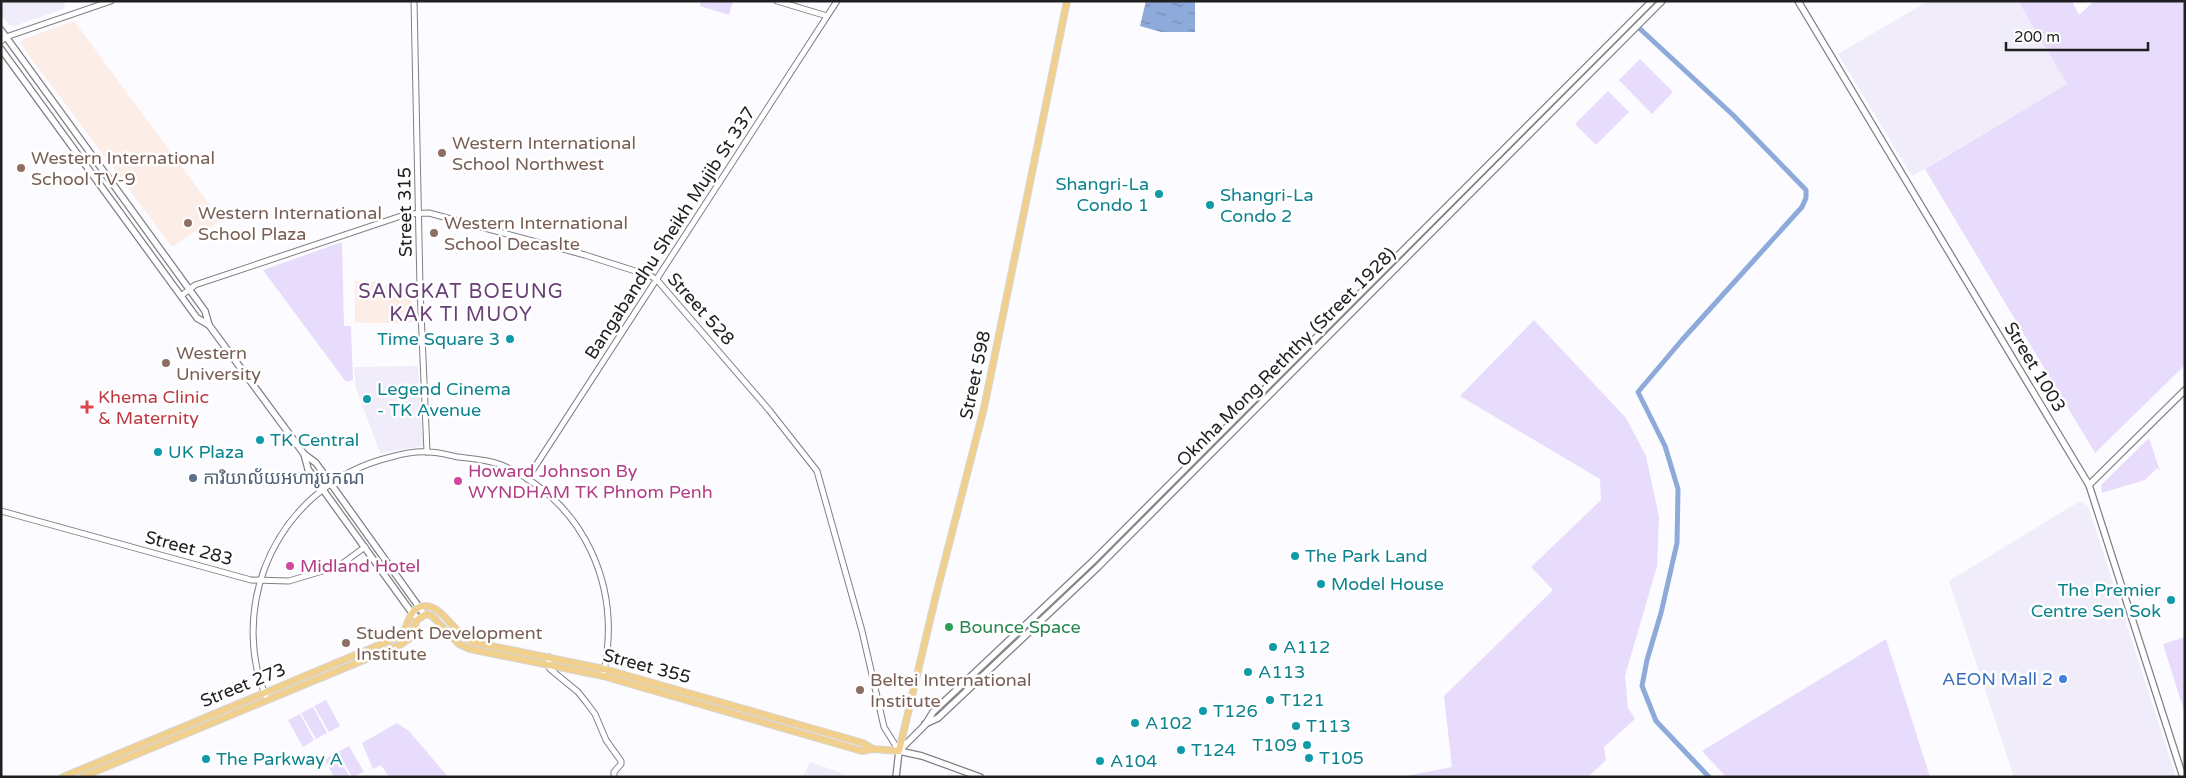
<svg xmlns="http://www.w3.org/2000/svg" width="2186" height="778" viewBox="0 0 2186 778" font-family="'Varela Round','Noto Sans Khmer',sans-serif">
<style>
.built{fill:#f1ecf9}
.education{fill:#fceee7}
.grass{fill:#e8dcfc}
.water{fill:url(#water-ripples)}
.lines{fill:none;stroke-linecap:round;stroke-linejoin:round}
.canal{stroke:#8eaadb;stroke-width:5}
.tertiary-casing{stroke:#817f84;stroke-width:7}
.secondary-casing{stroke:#817f84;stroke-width:8}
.primary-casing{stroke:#d7d6d7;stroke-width:8}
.tertiary{stroke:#fff;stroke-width:5}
.secondary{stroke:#fff;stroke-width:5.5}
.primary{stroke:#f1cf8c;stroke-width:6}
.education-dot{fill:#8d6e63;stroke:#fff;stroke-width:2}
.culture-dot{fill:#0f9aa8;stroke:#fff;stroke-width:2}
.health-dot{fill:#e0444e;stroke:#fff;stroke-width:2}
.service-dot{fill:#5c6f8a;stroke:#fff;stroke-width:2}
.hotel-dot{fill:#d1479c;stroke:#fff;stroke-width:2}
.leisure-dot{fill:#2e9e5b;stroke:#fff;stroke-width:2}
.shop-dot{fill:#3f7fe0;stroke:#fff;stroke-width:2}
.labels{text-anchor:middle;stroke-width:5;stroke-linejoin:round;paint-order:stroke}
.education-label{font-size:18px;fill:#785e54;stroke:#fff;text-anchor:start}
.culture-label{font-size:18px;fill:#0d838f;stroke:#fff;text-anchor:start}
.street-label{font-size:18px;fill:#1f1e20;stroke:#fff}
.health-label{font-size:18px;fill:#be3a42;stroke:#fff;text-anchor:start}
.hotel-label{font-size:18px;fill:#b23c85;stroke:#fff;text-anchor:start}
.service-label{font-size:18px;fill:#4e5e75;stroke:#fff;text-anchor:start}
.leisure-label{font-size:18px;fill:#27864d;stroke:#fff;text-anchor:start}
.shop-label{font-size:18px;fill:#366cbe;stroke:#fff;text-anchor:end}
.quarter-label{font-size:20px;letter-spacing:1px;fill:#684077;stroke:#fff}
</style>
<defs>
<pattern id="water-ripples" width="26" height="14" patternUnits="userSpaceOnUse" patternTransform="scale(1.25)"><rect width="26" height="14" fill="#8eaadb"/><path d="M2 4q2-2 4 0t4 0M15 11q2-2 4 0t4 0" fill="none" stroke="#738ab1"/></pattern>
</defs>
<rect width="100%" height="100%" fill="#fcfbff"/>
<g class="built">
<path d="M 1,1 L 63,1 L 65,5 L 64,9 L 14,26 L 9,25 L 1,14 Z"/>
<path d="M 1928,1 L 2018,1 L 2067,84 L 1912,176 L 1838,54 Z"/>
<path d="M 418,366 L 423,446 L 380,453 L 356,388 L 354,367 Z"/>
<path d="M 2080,501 L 2088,506 L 2176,777 L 2014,777 L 1949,581 Z"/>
<path d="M 810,762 L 842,773 L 846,777 L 803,777 Z"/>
</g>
<g class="education">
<path d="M 74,21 L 221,220 L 199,236 L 195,231 L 172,247 L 20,43 L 24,39 Z"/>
<path d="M 355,281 L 382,281 L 382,287 L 412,287 L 412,323 L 355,323 Z"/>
</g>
<g class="grass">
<path d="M 701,1 L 733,1 L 729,15 L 700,6 Z"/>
<path d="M 2018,1 L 2072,1 L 2079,15 L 2094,1 L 2185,1 L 2185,365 L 2095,453 L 1925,169 L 2067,84 Z"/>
<path d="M 1640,59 L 1673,92 L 1652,114 L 1619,80 Z"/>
<path d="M 1608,91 L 1629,112 L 1596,145 L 1575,124 Z"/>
<path d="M 342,242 L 344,326 L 351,326 L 353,380 L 346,382 L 263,270 Z"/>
<path d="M 1534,320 L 1626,418 L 1646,456 L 1659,517 L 1657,566 L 1625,676 L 1628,708 L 1635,719 L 1604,747 L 1606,760 L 1588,777 L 1400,777 L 1452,767 L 1444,696 L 1553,590 L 1531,567 L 1601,500 L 1600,479 L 1460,396 Z"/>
<path d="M 2149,438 L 2160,471 L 2157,468 L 2145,480 L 2102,493 L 2101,485 Z"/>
<path d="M 2185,637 L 2185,714 L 2163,644 Z"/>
<path d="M 1886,639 L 1930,777 L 1726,777 L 1702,751 Z"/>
<path d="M 326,700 L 340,726 L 329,732 L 314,706 Z"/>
<path d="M 313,707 L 327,733 L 316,739 L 301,713 Z"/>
<path d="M 300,714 L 314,740 L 303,747 L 288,720 Z"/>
<path d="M 397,723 L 409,731 L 448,777 L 389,777 L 381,765 L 373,769 L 362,743 Z"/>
<path d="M 349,746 L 364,772 L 352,777 L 338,752 Z"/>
<path d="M 336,753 L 350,777 L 334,777 L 325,759 Z"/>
</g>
<path class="water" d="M 1146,1 L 1195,1 L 1195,32 L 1161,32 L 1140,26 Z"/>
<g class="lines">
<path class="canal" d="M 1638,27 L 1733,115 L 1806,190 L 1806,198 L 1802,207 L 1682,340 L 1638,392 L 1665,446 L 1678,489 L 1677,543 L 1661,613 L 1647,660 L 1642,686 L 1656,721 L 1709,777"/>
<defs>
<g id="tertiary">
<path d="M 414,1 L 420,288 L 427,452"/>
<path d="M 777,1 L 827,16"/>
<path d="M 1,41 L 6,37 L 111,1"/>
<path d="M 181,296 L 195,285 L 407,214 L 429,213 L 585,255 L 651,276 L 657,280 L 769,410 L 817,471 L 862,631 L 884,727 L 899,751"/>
<path d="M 527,479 L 837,1"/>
<path d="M 1,511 L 251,580 L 289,581 L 339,566 L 365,547"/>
<path d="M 549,657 L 548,665 L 550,669 L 578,692 L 586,702 L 595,714 L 606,740 L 621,761 L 621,764 L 614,772 L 614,777"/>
<path d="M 267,699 C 249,660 249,611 264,570 C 285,513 332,471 391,457 C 402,454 416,451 428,452 C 438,452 448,455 458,457 C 474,459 491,460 506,467 C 586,505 621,587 604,671"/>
</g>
<g id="secondary">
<path d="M 1798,1 L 2089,485 L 2183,777"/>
<path d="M 1,30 L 205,311 L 209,325 L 304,454 L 316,463 L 424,614"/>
<path d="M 1,49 L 197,318 L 209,325"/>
<path d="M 304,454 L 308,469 L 412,613 L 418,618"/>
<path d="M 2089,485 L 2185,390"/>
<path d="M 925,724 L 938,718 L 1098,567 L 1662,1"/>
<path d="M 899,751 L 925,725 L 933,712 L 1092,562 L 1652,1"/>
<path d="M 899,751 L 922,756 L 980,777"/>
<path d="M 896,777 L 899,751"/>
</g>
<g id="primary">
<path d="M 63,777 L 396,638 C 412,630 405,606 426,606 C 442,606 456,635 472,642 L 604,669 L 863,743 L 873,749"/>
<path d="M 82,777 L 400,645 L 410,638 L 417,620 L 426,614 L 432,616 L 459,644 L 470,649 L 603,676 L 862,751 L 873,749 L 899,751 L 936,595 L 984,408 L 1067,1"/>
</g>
</defs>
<use href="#tertiary" class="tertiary-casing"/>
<use href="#secondary" class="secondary-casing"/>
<use href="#primary" class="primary-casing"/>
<use href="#tertiary" class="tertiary"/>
<use href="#secondary" class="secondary"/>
<use href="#primary" class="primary"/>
</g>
<g class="education-dot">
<circle cx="442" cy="153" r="5"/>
<circle cx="21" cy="168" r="5"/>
<circle cx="188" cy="223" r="5"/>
<circle cx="434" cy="233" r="5"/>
<circle cx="166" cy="363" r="5"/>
<circle cx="346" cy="643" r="5"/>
<circle cx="860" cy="690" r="5"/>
</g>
<g class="culture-dot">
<circle cx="1159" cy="194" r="5"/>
<circle cx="1210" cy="205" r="5"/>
<circle cx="510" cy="339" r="5"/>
<circle cx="367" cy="399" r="5"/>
<circle cx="260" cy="440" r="5"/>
<circle cx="158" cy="452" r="5"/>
<circle cx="1295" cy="556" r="5"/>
<circle cx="1321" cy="584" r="5"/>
<circle cx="2171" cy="600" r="5"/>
<circle cx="1273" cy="647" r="5"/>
<circle cx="1248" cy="672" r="5"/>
<circle cx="1270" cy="700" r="5"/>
<circle cx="1203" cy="711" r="5"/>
<circle cx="1135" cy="723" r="5"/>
<circle cx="1296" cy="726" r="5"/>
<circle cx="1307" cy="745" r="5"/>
<circle cx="1181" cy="750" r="5"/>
<circle cx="1309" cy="758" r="5"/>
<circle cx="206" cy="759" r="5"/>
<circle cx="1100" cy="761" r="5"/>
</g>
<path class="health-dot" d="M84.5 399.5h5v5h5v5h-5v5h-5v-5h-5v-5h5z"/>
<circle class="service-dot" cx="193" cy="478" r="5"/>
<g class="hotel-dot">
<circle cx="458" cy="481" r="5"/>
<circle cx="290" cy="566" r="5"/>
</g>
<circle class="leisure-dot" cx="949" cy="627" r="5"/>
<circle class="shop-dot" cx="2063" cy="679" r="5"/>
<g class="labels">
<g class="education-label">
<text x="452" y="149">Western International<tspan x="452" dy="21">School Northwest</tspan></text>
<text x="31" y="164">Western International<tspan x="31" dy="21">School TV-9</tspan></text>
<text x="198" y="219">Western International<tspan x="198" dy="21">School Plaza</tspan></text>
<text x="444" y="229">Western International<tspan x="444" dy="21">School Decaslte</tspan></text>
<text x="176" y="359">Western<tspan x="176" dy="21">University</tspan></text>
<text x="356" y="639">Student Development<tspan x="356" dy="21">Institute</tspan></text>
<text x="870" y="686">Beltei International<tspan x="870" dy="21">Institute</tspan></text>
</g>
<g class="culture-label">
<text x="1149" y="190" text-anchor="end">Shangri-La<tspan x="1149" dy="21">Condo 1</tspan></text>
<text x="1220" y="201">Shangri-La<tspan x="1220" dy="21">Condo 2</tspan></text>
<text x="500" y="345" text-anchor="end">Time Square 3</text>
<text x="377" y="395">Legend Cinema<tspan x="377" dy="21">- TK Avenue</tspan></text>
<text x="270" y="446">TK Central</text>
<text x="168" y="458">UK Plaza</text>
<text x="1305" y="562">The Park Land</text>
<text x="1331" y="590">Model House</text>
<text x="2161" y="596" text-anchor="end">The Premier<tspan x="2161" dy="21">Centre Sen Sok</tspan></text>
<text x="1283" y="653">A112</text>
<text x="1258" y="678">A113</text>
<text x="1280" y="706">T121</text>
<text x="1213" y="717">T126</text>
<text x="1145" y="729">A102</text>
<text x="1306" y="732">T113</text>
<text x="1297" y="751" text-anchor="end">T109</text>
<text x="1191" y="756">T124</text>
<text x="1319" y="764">T105</text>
<text x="216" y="765">The Parkway A</text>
<text x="1110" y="767">A104</text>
</g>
<g class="street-label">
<text transform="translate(405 212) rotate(-91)" y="6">Street 315</text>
<text transform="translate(670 233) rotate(-57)" y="6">Bangabandhu Sheikh Mujib St 337</text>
<text transform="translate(701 309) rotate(48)" y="6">Street 528</text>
<text transform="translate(1286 357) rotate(-45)" y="6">Oknha Mong Reththy (Street 1928)</text>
<text transform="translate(2035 367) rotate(59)" y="6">Street 1003</text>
<text transform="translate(975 375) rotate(-78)" y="6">Street 598</text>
<text transform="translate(189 548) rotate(15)" y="6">Street 283</text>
<text transform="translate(647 666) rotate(15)" y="6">Street 355</text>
<text transform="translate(243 685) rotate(-22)" y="6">Street 273</text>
</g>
<g class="health-label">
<text x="98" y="403">Khema Clinic<tspan x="98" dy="21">&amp; Maternity</tspan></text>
</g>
<g class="hotel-label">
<text x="468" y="477">Howard Johnson By<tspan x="468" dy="21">WYNDHAM TK Phnom Penh</tspan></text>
<text x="300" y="572">Midland Hotel</text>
</g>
<g class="service-label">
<text x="203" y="484">ការិយាល័យអហារូបកណ</text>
</g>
<g class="leisure-label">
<text x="959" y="633">Bounce Space</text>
</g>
<g class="shop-label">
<text x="2053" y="685">AEON Mall 2</text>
</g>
<g class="quarter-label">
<text x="461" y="298">SANGKAT BOEUNG<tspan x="461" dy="23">KAK TI MUOY</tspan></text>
</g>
</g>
<rect width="2186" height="778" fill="none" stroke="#1f1e20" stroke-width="5"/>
<path d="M2006 42v8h142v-8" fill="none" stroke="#1f1e20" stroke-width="2.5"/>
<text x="2014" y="42" font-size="15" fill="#1f1e20" stroke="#ffffff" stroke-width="4" paint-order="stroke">200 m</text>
</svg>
